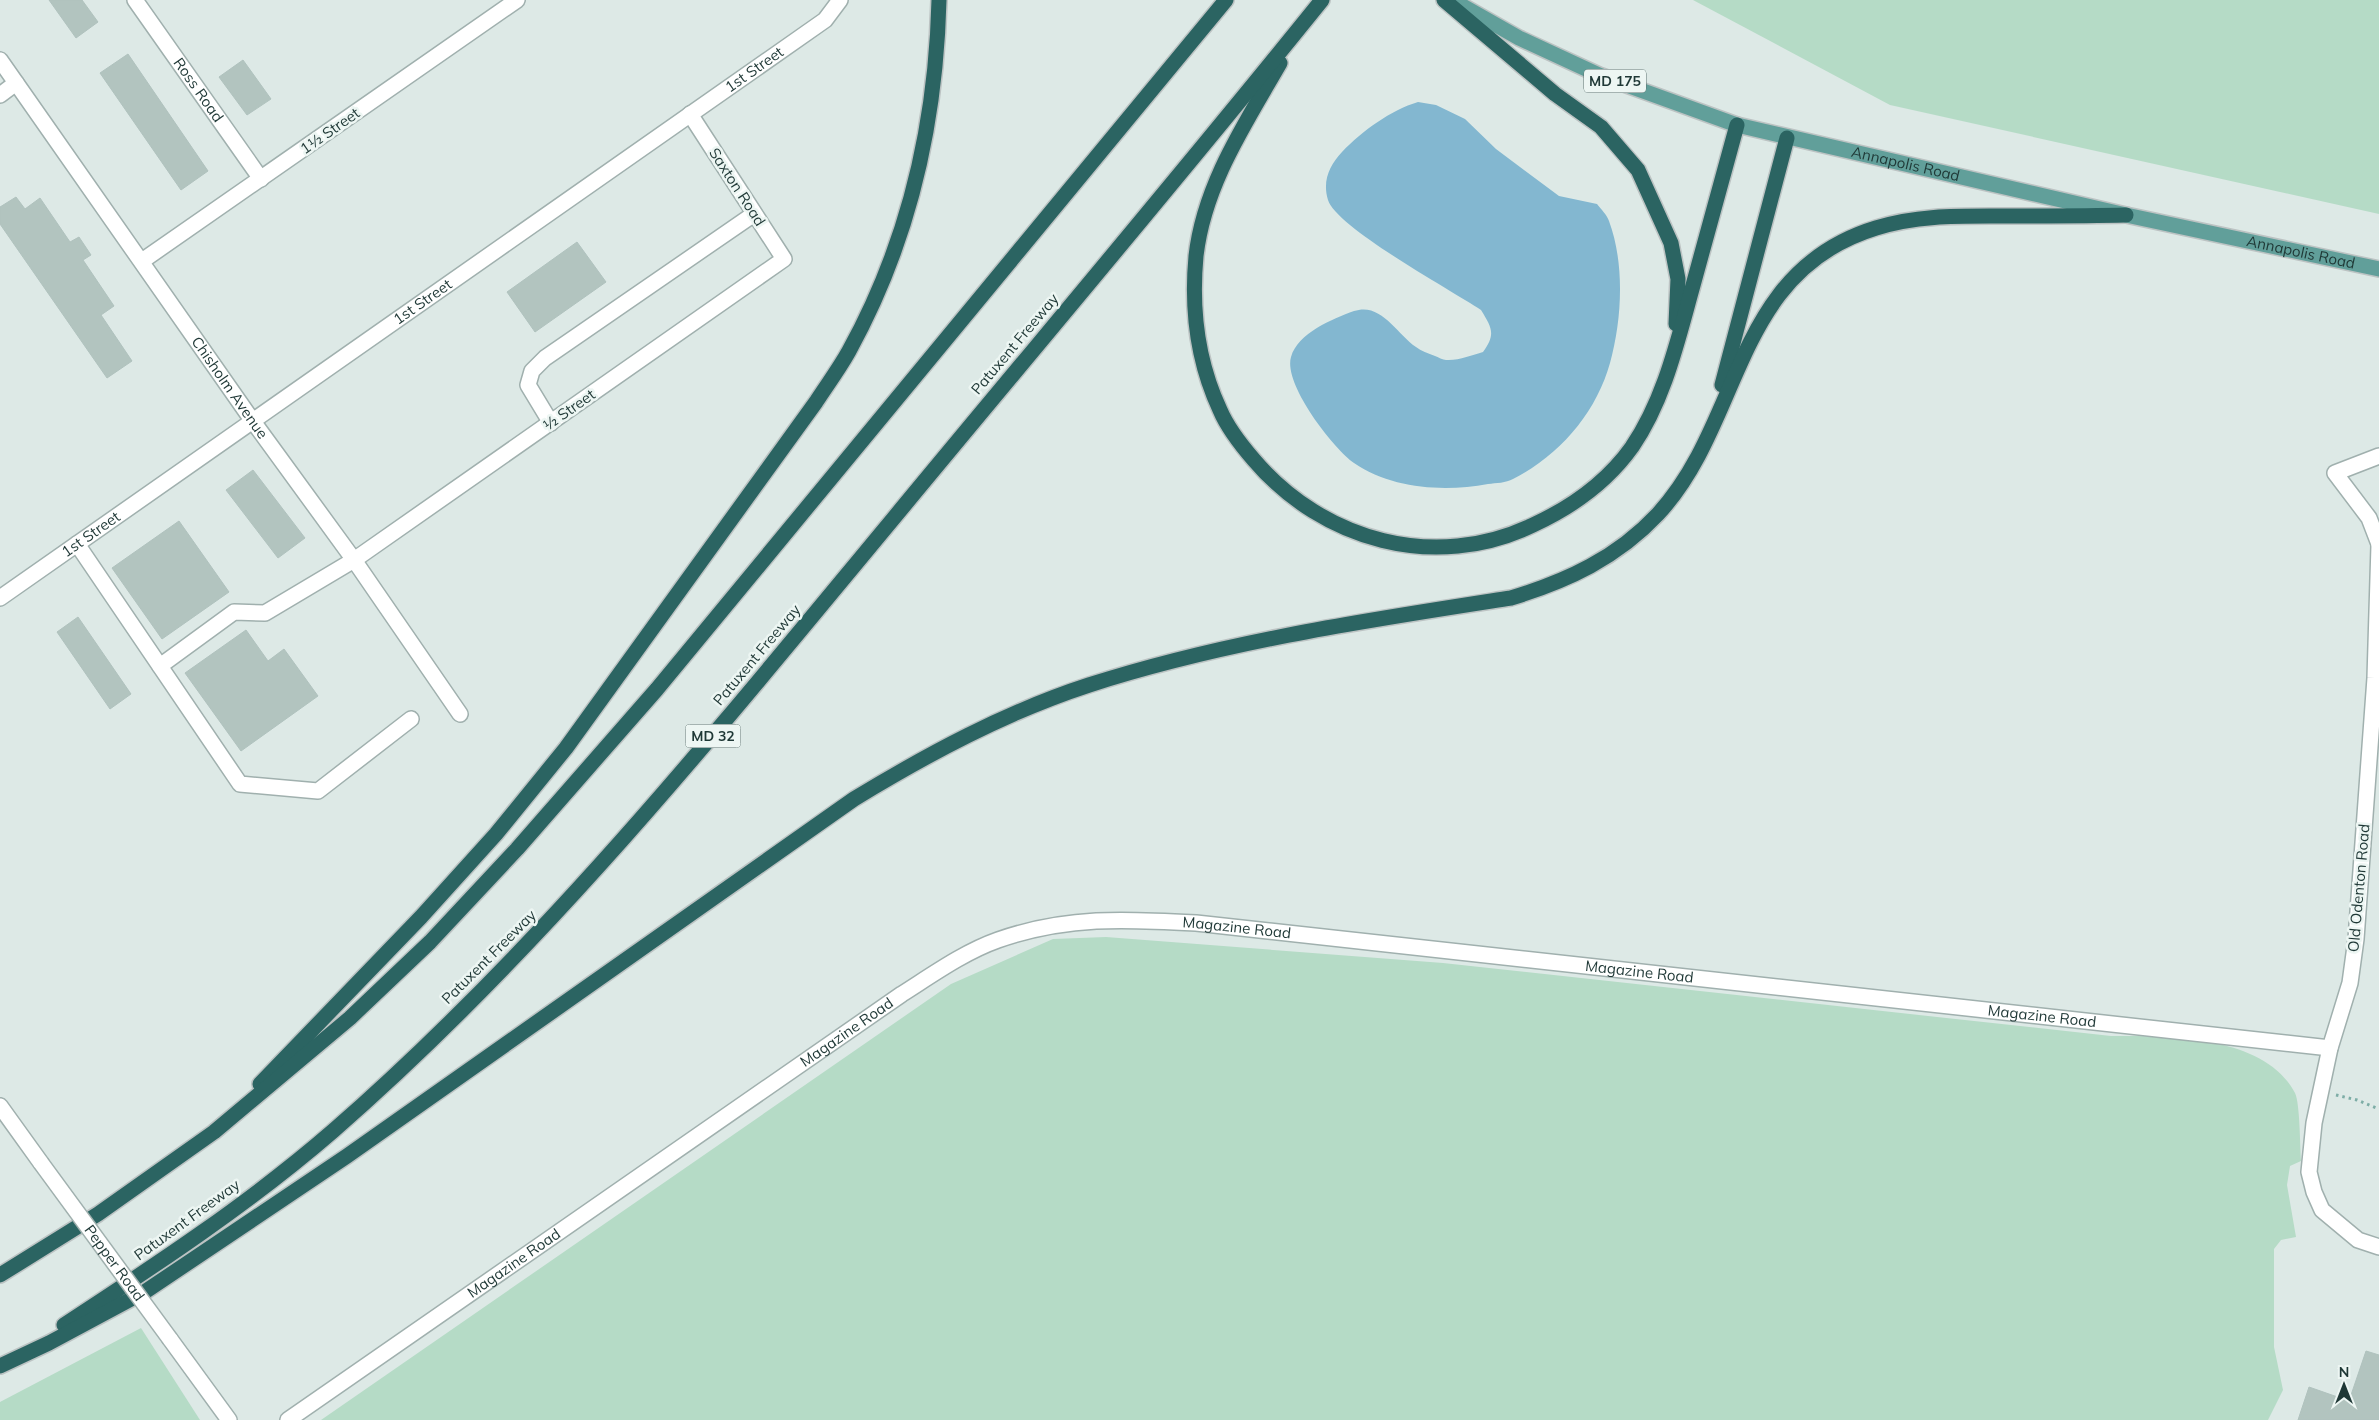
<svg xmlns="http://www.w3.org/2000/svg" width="2379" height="1420" viewBox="0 0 2379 1420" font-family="Mulish,sans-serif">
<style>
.green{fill:#b5dbc6}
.water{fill:#83b7d0}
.building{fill:#b2c4bf;stroke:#b0c2be}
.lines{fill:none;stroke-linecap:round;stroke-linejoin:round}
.minor-casing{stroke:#a0b0ae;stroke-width:18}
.major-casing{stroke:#bcc3c3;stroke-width:18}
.highway-casing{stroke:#bcc3c3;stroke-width:18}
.path{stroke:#7dada6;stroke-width:3;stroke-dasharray:2.5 4;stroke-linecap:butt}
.minor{stroke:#fff;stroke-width:15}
.major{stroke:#619f9a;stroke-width:15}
.highway{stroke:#2b6462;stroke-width:15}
.minor-bridge-casing{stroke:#a0b0ae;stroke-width:18;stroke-linecap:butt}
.minor-bridge{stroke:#fff;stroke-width:15}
.labels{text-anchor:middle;stroke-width:5;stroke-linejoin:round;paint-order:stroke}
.shield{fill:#edf6f3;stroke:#5d716f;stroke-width:1}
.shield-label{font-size:14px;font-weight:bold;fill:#1f3836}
.street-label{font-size:15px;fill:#1f3836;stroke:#edf6f3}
</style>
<rect width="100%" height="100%" fill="#dde9e6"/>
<g class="green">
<path d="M 1693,0 L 2379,0 L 2379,214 L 1890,105 Z"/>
<path d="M 1106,937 L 1443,963 L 2111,1036 C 2168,1036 2265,1035 2295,1093 C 2300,1103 2300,1147 2301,1161 L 2290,1166 L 2287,1185 L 2296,1237 L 2281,1240 L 2274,1249 L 2274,1347 L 2283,1390 L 2268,1420 L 321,1420 L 951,984 L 1053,939 Z"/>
<path d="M 141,1328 L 200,1420 L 0,1420 L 0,1402 Z"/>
</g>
<path class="water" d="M 1418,102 L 1436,105 L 1465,119 L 1496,149 L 1559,196 L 1597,204 C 1601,209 1607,215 1609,221 C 1625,264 1622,320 1610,363 C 1596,413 1560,455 1513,479 C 1506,483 1496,483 1488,484 C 1444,492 1392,489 1354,463 C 1333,448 1283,384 1291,357 C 1298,333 1332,319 1354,311 C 1381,302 1396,333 1416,347 C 1421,351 1428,353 1435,356 C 1438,357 1443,360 1446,360 C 1458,361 1472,355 1483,352 C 1496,334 1492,328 1481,310 C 1451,290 1337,228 1328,200 C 1322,180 1330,165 1342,152 C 1362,131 1391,110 1418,102 Z"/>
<g class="building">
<path d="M 49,0 L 82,0 L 98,22 L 76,38 Z"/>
<path d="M 128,54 L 208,171 L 181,190 L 100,73 Z"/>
<path d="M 243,60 L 271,99 L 247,115 L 219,77 Z"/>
<path d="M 16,197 L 25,209 L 40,198 L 70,242 L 79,237 L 91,255 L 83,260 L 114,306 L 101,315 L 132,361 L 107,378 L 0,224 L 0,207 Z"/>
<path d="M 577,242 L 606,282 L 535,332 L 507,292 Z"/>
<path d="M 253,470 L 305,538 L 278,558 L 226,490 Z"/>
<path d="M 179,521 L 229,592 L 162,639 L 112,568 Z"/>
<path d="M 78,617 L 131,694 L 110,709 L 57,632 Z"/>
<path d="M 246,630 L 268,661 L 284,649 L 318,696 L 241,751 L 185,673 Z"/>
<path d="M 2366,1351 L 2379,1355 L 2379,1420 L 2298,1420 L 2309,1387 L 2349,1401 Z"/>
</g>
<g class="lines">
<defs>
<g id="minor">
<path id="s1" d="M 135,0 L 261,179"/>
<path id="s2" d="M 0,60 L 252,420 L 354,560 L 460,714"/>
<path d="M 0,95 L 16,83"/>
<path d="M 142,261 L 517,0"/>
<path d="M 551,423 L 528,385 L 532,371 L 545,358 L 754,214"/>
<path d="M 2379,456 L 2335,473 L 2369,518 L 2379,544"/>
<path d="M 77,544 L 240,784 L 318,791 L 411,719"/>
<path d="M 2379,545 L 2375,678 L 2356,939 L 2350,983 L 2330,1048 L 2314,1123 L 2309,1172 L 2314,1192 L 2322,1210 L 2358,1240 L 2379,1247"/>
<path id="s3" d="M 0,598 L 825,20 L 840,0"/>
<path d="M 160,666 L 234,612 L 265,613 L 354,560 L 784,259 L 690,114"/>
<path d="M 0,1106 L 41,1163"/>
<path d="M 170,1339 L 229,1420"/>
<path id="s4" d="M 288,1420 L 902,994 C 932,975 964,952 998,940 C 1066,916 1126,919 1196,923 L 2330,1048"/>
</g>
<g id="major">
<path id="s5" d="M 1452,0 L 1519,38 L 1599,75 L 1737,125 L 2126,215 L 2379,269"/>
</g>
<g id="highway">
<path d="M 1444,0 L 1555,94 L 1601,127 L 1638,170 L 1671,243 L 1678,279 L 1676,324"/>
<path d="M 1280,63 C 1245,124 1204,185 1196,256 C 1191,310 1197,361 1220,410 C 1228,429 1241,445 1254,460 C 1323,541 1435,572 1533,525 C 1572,507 1607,482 1632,447 C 1664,400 1677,343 1692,289 C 1707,234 1722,179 1737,125"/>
<path d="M 1722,385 L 1787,138"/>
<path d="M 260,1084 L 421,917 L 496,834 L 566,748 L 816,402 C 827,385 839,369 849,351 C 909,242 936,124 939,0"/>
<path d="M 0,1275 L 98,1214 L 214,1132 L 350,1018 L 430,942 L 517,849 L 657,689 L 1226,0"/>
<path d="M 64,1325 C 156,1265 250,1203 333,1131 C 543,948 716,732 893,519 C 1036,346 1181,175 1322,0"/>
<path d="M 0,1366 L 49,1343 L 146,1291 L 347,1156 L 854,799 C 928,754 1006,712 1089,685 C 1226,641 1369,620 1511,598 C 1567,581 1617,558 1658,514 C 1744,421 1732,272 1876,228 C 1917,215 1959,216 2002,216 C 2044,216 2085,216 2126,215"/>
</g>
</defs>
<use href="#minor" class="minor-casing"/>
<use href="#major" class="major-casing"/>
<use href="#highway" class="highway-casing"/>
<path class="path" d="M 2336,1095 L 2357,1100 L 2379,1109"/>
<use href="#minor" class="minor"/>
<use href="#major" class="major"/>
<use href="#highway" class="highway"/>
<defs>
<g id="minor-bridge">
<path id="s6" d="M 41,1163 L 170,1339"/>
</g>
</defs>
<use href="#minor-bridge" class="minor-bridge-casing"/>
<use href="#minor-bridge" class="minor-bridge"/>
</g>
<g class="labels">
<g class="shield">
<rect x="1584" y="69.5" width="62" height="23" rx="4"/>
<rect x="685.5" y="724.5" width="55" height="23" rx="4"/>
</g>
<g class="shield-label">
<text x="1615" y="86">MD 175</text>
<text x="713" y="741">MD 32</text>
</g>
<g class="street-label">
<text dy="5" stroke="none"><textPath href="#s3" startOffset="921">1st Street</textPath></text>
<text dy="5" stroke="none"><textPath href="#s1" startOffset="110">Ross Road</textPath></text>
<text transform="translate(330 131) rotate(-35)" y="5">1½ Street</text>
<text dy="5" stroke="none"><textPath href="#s5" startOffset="485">Annapolis Road</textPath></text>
<text transform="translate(737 187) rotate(57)" y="5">Saxton Road</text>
<text dy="5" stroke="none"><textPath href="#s5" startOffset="890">Annapolis Road</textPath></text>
<text dy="5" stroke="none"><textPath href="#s3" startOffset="516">1st Street</textPath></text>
<text transform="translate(1015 344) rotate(-50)" y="5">Patuxent Freeway</text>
<text dy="5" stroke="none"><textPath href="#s2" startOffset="400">Chisholm Avenue</textPath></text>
<text transform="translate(569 410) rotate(-35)" y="5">½ Street</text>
<text dy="5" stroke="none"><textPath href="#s3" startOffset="111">1st Street</textPath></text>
<text transform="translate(757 655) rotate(-50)" y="5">Patuxent Freeway</text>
<text transform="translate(2359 888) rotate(-85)" y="5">Old Odenton Road</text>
<text dy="5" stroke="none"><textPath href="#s4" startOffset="1099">Magazine Road</textPath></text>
<text transform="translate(489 957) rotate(-45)" y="5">Patuxent Freeway</text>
<text dy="5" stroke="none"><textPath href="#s4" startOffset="1504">Magazine Road</textPath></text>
<text dy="5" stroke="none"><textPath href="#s4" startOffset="1909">Magazine Road</textPath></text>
<text dy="5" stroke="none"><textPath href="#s4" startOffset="680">Magazine Road</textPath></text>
<text transform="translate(187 1220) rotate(-36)" y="5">Patuxent Freeway</text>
<text dy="5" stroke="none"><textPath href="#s6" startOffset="124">Pepper Road</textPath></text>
<text dy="5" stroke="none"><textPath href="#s4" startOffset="275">Magazine Road</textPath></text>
</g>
</g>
<g transform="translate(2344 1385)" stroke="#edf6f3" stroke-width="4" paint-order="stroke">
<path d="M0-4L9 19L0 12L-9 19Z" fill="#1f3836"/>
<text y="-8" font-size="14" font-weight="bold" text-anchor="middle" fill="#1f3836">N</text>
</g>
</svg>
